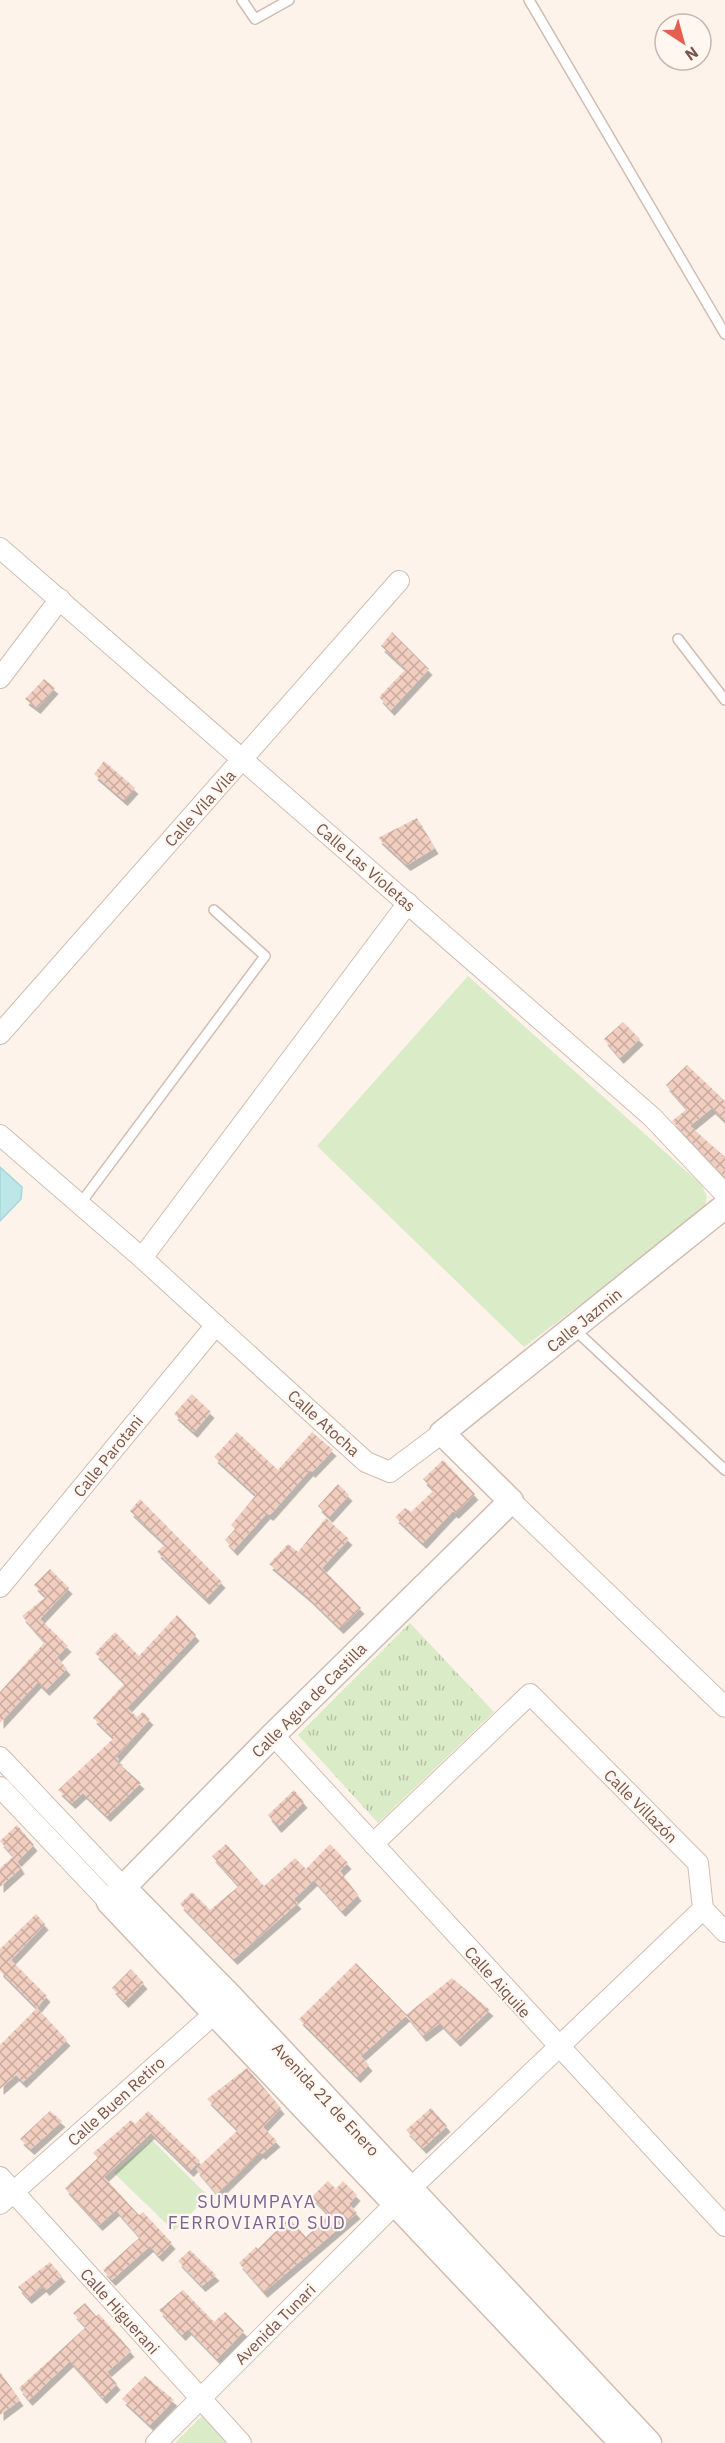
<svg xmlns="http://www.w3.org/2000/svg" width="725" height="2443" viewBox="0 0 725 2443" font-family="'IBM Plex Sans',sans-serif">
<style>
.grass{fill:#daebc7}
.park{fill:url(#park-tufts)}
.water{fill:#bde6e7;stroke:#a4d7d9;stroke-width:1.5}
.building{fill:url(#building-cross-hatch);filter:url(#shadow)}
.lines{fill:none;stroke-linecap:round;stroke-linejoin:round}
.service-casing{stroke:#d2bcb1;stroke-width:12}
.minor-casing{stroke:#d2bcb1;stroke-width:22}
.tertiary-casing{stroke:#d2bcb1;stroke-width:27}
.service{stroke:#fff;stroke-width:9}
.minor{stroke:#fff;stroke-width:20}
.tertiary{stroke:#fff;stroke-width:24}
.labels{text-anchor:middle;stroke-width:4.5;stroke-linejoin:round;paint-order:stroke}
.street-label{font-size:16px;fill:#78564c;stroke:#fff7f0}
.neighbourhood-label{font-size:18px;letter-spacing:1.5px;fill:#7d6594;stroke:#fff7f0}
</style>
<defs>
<pattern id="park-tufts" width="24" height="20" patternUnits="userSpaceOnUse" patternTransform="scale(1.5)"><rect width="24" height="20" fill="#daebc7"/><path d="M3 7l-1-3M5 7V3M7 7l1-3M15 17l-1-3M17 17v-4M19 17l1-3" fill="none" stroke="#b6c1a4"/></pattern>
<pattern id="building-cross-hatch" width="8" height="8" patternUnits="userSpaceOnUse" patternTransform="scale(1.5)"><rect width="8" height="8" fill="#f2cec1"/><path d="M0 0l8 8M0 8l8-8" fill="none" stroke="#c9aa9f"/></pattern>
<filter id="shadow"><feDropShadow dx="3.5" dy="6" stdDeviation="0" flood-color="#0004"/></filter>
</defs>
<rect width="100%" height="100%" fill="#fdf3ea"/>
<g class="grass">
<path d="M 468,976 L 702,1185 L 707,1197 L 703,1212 L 524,1347 L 317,1146 Z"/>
<path d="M 152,2140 L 208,2196 L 174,2231 L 114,2173 Z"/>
<path d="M 202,2416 L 228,2443 L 175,2443 Z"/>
</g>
<path class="park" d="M 410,1623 L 494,1712 L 378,1823 L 298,1735 Z"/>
<path class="water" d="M 0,1167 L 22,1187 L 21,1199 L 0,1221 Z"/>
<g class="building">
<path d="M 392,632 L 429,669 L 391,710 L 379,697 L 406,669 L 381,646 Z"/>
<path d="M 44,679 L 55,688 L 37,708 L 25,699 Z"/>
<path d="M 104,761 L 135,788 L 124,800 L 94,774 Z"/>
<path d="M 417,818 L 435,848 L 407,865 L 378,838 Z"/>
<path d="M 623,1022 L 640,1039 L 620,1058 L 604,1039 Z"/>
<path d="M 687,1065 L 725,1101 L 725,1121 L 712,1108 L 690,1126 L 725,1157 L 725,1177 L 672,1121 L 687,1109 L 666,1085 Z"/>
<path d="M 192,1394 L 211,1412 L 194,1432 L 174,1414 Z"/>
<path d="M 237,1432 L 278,1470 L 312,1432 L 333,1450 L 312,1472 L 310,1470 L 270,1515 L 267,1513 L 234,1550 L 225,1540 L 235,1529 L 231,1525 L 256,1495 L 214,1457 Z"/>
<path d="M 443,1460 L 475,1494 L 455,1513 L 453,1511 L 423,1543 L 395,1517 L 405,1508 L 411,1512 L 434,1490 L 423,1479 Z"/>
<path d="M 338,1484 L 349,1495 L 329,1517 L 318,1506 Z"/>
<path d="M 140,1499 L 222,1582 L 206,1599 L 157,1552 L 165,1544 L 130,1511 Z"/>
<path d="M 326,1518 L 349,1539 L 322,1568 L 361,1608 L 340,1628 L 308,1597 L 269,1564 L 288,1544 L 298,1552 Z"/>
<path d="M 50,1569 L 69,1588 L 40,1619 L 68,1646 L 57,1657 L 67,1669 L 46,1690 L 38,1682 L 0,1723 L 0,1692 L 45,1642 L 22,1616 L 46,1597 L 34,1585 Z"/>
<path d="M 177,1615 L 196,1635 L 127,1708 L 137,1717 L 143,1712 L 150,1719 L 116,1757 L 119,1759 L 117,1762 L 141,1783 L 107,1816 L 83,1793 L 72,1803 L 58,1790 L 114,1738 L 93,1718 L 125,1683 L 95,1653 L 115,1632 L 139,1656 Z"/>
<path d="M 294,1790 L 304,1802 L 278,1827 L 268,1815 Z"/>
<path d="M 17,1825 L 34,1845 L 18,1861 L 0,1841 Z"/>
<path d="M 226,1844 L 264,1886 L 295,1858 L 306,1869 L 330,1844 L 348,1863 L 340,1871 L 358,1895 L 342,1911 L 314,1880 L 294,1899 L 298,1903 L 234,1959 L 180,1904 L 192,1892 L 210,1910 L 239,1886 L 212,1856 Z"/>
<path d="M 14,1856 L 21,1868 L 0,1887 L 0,1868 Z"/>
<path d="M 36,1914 L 45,1924 L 11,1960 L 47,1996 L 37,2008 L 0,1971 L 0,1949 Z"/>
<path d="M 356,1963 L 407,2015 L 361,2056 L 369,2065 L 357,2077 L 299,2019 Z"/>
<path d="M 131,1969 L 144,1983 L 125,2002 L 112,1988 Z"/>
<path d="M 452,1978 L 490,2010 L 457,2041 L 440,2023 L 423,2036 L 406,2015 Z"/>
<path d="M 37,2008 L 67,2040 L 23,2082 L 16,2075 L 0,2089 L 0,2045 Z"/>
<path d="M 247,2068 L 281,2108 L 263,2127 L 277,2141 L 262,2154 L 260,2152 L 217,2194 L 196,2169 L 238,2130 L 207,2099 Z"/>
<path d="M 431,2108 L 447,2126 L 423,2148 L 406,2130 Z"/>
<path d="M 50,2111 L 62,2121 L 31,2149 L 20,2139 Z"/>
<path d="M 148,2111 L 200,2161 L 190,2171 L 151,2133 L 104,2177 L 139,2215 L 143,2212 L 172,2243 L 159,2256 L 150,2246 L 112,2280 L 103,2270 L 140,2237 L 116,2210 L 99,2225 L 65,2188 L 98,2158 L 93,2153 L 131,2120 L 135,2124 Z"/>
<path d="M 328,2181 L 336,2189 L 343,2181 L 357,2195 L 349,2204 L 357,2213 L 264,2292 L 239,2263 L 256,2247 L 258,2249 L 289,2218 L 306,2237 L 329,2215 L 312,2197 Z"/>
<path d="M 190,2250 L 216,2275 L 202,2286 L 178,2261 Z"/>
<path d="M 50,2262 L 62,2276 L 46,2290 L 43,2286 L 28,2298 L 18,2287 Z"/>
<path d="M 183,2290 L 214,2322 L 225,2312 L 244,2331 L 217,2359 L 188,2329 L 182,2335 L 159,2310 Z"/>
<path d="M 85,2303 L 96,2316 L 99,2314 L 131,2351 L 107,2372 L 117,2384 L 103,2398 L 70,2361 L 29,2400 L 19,2388 L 86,2327 L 73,2313 Z"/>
<path d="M 0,2372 L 20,2400 L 0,2415 Z"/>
<path d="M 145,2376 L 174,2400 L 150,2425 L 122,2399 Z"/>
</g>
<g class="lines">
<defs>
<g id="service">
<path d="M 242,0 L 255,19 L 289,0"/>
<path d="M 529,0 L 725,334"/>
<path d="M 678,639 L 725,700"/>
<path d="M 80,1204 L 265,956 L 214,910"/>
<path d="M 573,1328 L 725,1470"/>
</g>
<g id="minor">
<path d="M 0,548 L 652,1117 L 725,1194"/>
<path d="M 0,678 L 60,599"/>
<path d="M 0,1034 L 399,581"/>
<path d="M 0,1135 L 142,1258 L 366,1462 L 390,1472 L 442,1433"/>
<path d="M 142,1258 L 408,903"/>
<path d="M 511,1501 L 725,1707"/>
<path d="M 0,1587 L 216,1325"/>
<path d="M 273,1735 L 725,2226"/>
<path d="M 0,1757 L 124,1888"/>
<path d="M 0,1787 L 109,1902"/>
<path d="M 373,1844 L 530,1694 L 698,1863 L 703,1909 L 725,1932"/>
<path d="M 0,2177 L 241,2443"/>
<path d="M 0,2204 L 224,2005"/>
<path d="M 156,2443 L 410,2189 L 703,1909"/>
</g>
<g id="tertiary">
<path d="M 124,1888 L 232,1998 L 649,2443"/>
<path d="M 622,2443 L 109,1902 L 273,1735 L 511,1501 L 442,1433 L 725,1206"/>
</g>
</defs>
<use href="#service" class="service-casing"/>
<use href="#minor" class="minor-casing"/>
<use href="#tertiary" class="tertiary-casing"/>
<use href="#service" class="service"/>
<use href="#minor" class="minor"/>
<use href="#tertiary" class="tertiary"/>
</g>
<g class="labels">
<g class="street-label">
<text transform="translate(200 808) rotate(-48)" y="6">Calle Vila Vila</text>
<text transform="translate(366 867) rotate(41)" y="6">Calle Las Violetas</text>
<text transform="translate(584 1320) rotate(-39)" y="6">Calle Jazmin</text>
<text transform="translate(324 1423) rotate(42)" y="6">Calle Atocha</text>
<text transform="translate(108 1456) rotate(-51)" y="6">Calle Parotani</text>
<text transform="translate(309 1700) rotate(-45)" y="6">Calle Agua de Castilla</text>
<text transform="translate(641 1806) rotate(45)" y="6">Calle Villazón</text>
<text transform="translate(498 1982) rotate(48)" y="6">Calle Aiquile</text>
<text transform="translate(326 2099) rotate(47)" y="6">Avenida 21 de Enero</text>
<text transform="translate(116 2101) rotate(-42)" y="6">Calle Buen Retiro</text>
<text transform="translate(120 2311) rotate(48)" y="6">Calle Higuerani</text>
<text transform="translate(275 2324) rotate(-45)" y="6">Avenida Tunari</text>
</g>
<g class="neighbourhood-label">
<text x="257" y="2208">SUMUMPAYA<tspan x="257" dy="21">FERROVIARIO SUD</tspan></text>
</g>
</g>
<g transform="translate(683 42) rotate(144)"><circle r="28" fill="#fff7f0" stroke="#c9b7ae" stroke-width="1.5"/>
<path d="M0-4.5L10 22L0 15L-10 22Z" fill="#e55e50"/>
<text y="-9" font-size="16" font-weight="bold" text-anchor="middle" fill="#78564c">N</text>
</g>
</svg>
